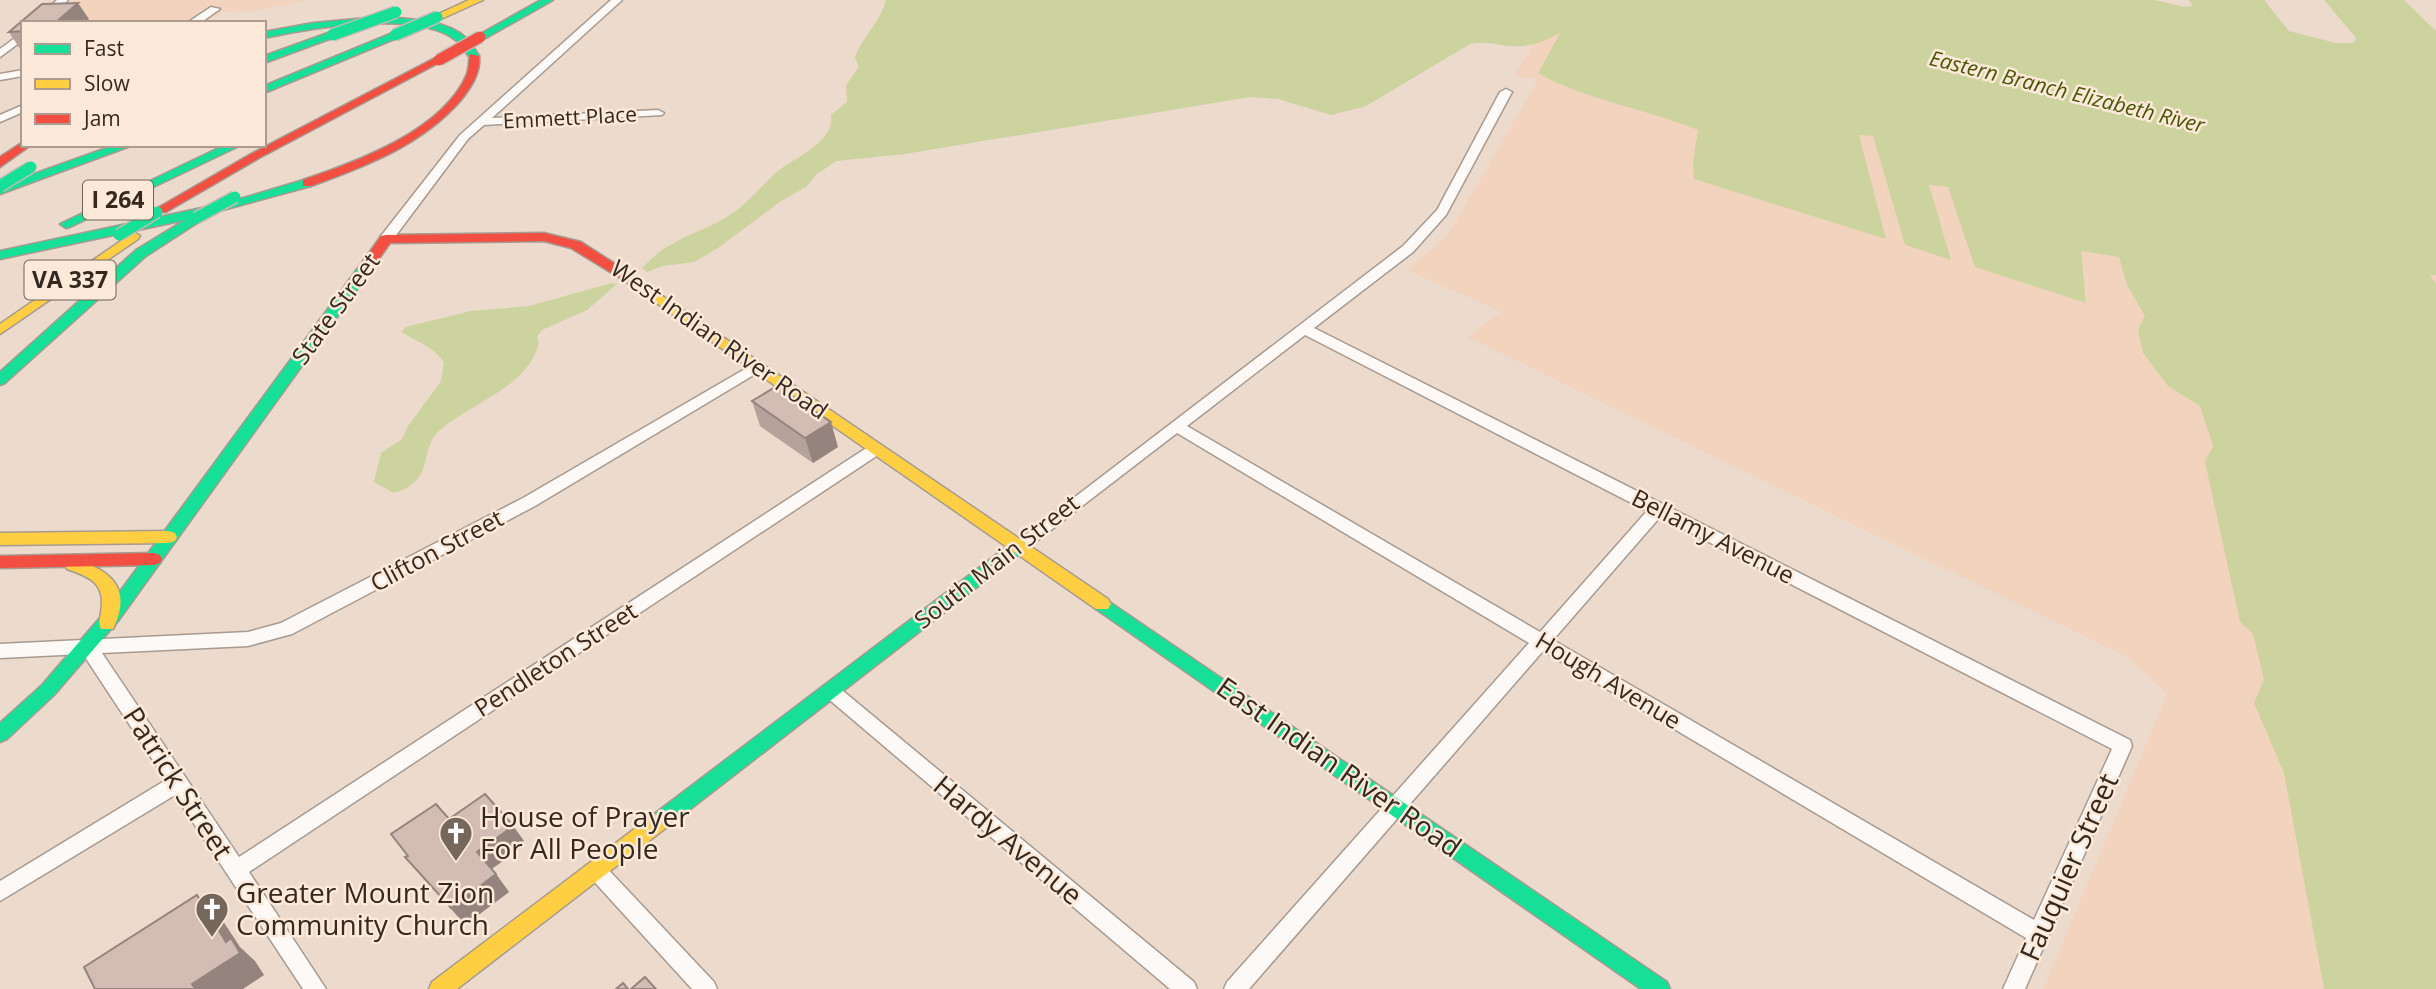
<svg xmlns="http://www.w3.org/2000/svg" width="2436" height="989" viewBox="0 0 2436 989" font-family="'Open Sans',sans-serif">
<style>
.built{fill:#f2d4be}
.water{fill:#cdd39e}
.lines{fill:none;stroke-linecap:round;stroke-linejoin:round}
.street-casing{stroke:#a79a90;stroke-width:3}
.fast-casing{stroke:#a79a90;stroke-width:3}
.slow-casing{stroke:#a79a90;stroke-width:3}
.jam-casing{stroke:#a79a90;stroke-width:3}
.street{fill:#fcf9f7;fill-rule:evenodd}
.fast{fill:#16e098;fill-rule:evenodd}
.slow{fill:#ffcf43;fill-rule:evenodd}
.jam{fill:#f24e42;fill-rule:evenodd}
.fast-bridge-casing{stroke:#c4bbb4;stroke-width:14;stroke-linecap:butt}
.jam-bridge-casing{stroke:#c4bbb4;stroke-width:14;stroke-linecap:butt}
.fast-bridge{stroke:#16e098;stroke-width:11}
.jam-bridge{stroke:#f24e42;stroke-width:11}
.wall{fill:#b5a29a}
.shaded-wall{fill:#94847d}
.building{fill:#d3bcb3;stroke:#94847d;stroke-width:2}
.labels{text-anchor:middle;stroke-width:5;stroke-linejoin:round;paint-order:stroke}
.far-water-label{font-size:21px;font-style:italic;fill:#495603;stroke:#fce9d9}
.far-street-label{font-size:21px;fill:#35291f;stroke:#fce9d9}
.shield{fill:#fce9d9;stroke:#716357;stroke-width:2}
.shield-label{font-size:23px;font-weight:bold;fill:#35291f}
.street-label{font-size:24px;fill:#35291f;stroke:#fce9d9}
.near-street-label{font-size:28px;fill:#35291f;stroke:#fce9d9}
.near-poi-label{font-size:28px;fill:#35291f;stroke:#fce9d9;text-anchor:start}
</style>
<rect width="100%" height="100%" fill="#ecdacc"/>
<g class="built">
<path d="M 74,0 L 309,0 L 256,11 L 223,12 L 204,23 L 48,23 Z"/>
<path d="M 1547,22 L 2436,261 L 2436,989 L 2043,989 L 2167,694 L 2127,657 L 1467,337 L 1501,312 L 1407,270 L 1447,236 L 1538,80 L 1514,75 Z"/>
</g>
<g class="water">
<path d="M 886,0 L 2155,0 L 2184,7 L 2193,6 L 2189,0 L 2264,0 L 2289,31 L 2336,43 L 2353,43 L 2356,38 L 2324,0 L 2404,0 L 2436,31 L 2436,275 L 2430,275 L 2436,284 L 2436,989 L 2324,989 L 2284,773 L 2254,703 L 2264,680 L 2253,634 L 2240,622 L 2205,462 L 2213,446 L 2200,406 L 2168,386 L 2143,353 L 2138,330 L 2145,316 L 2127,285 L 2119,257 L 2081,251 L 2086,303 L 1975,267 L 1948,187 L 1929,185 L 1951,260 L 1905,245 L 1873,136 L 1859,135 L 1886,239 L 1694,179 L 1693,162 L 1698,130 C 1647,109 1585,100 1538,73 L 1560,33 C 1548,39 1536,45 1522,46 C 1504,48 1488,40 1470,44 L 1366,106 L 1331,115 L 1278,99 L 1250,97 L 905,154 L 836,161 L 817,174 L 806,187 L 781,201 L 718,248 L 694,262 L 663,266 L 647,272 L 642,268 C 650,261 657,252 667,247 C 687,234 710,228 730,215 C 749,202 761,186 778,171 C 794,158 836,141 831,115 L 847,102 L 846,85 L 859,67 L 855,57 C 863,36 881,21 886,0 Z"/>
<path d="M 612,283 L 617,284 L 587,310 L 542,330 L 537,337 L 539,343 C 528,388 470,403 439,431 C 418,451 436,481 394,493 L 374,482 L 381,453 L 402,439 L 408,426 L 441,381 L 444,362 C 432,346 418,342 401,332 L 406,327 L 471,311 L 529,306 Z"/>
</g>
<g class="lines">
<defs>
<g id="street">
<path d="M 57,0 L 68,0 L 43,23 L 32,23 Z"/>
<path d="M 611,0 L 622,0 L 492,118 L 658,110 L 664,113 L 662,115 L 484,125 L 468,139 L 391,242 L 381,242 L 381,236 L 460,135 Z"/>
<path d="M 211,7 L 220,9 L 200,23 L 187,23 Z"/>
<path d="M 23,32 L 23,40 L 0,57 L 0,49 Z"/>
<path d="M 23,70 L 23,76 L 0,80 L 0,74 Z"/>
<path d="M 1506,89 L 1512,92 L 1446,215 L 1413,252 L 1314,328 L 2130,740 L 2132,746 L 2025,989 L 2003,989 L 2026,938 L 1543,651 L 1249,989 L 1224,989 L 1227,982 L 1529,643 L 1177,433 L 1025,550 L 1013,550 L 1011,546 L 1403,246 L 1437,210 L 1500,92 ZM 1305,335 L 1647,511 L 1540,632 L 1187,426 ZM 1660,517 L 2112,749 L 2034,920 L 1553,640 Z"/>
<path d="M 23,105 L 23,112 L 0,122 L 0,115 Z"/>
<path d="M 757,362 L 762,364 L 764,367 L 762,370 L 535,506 L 292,634 L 248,646 L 102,653 L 239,857 L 871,445 L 881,445 L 884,449 L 881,453 L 249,872 L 326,989 L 303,989 L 175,795 L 0,901 L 0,881 L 166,780 L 83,654 L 0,658 L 0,644 L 248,632 L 281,623 L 523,498 Z"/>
<path d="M 831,684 L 837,686 L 1194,982 L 1197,989 L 1170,989 L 825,696 L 822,691 L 825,686 Z"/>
<path d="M 596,861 L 603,864 L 714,982 L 717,989 L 692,989 L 589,876 L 586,870 L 589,864 Z"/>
</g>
<g id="fast">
<path d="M 541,0 L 553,0 L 484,39 L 475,37 Z"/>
<path d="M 378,17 C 405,19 445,18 466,38 C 471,42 475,50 479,56 L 470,58 C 466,53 462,45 457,41 C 419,9 310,28 264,38 L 264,32 L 313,23 Z"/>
<path d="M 395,32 L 400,35 L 399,37 L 264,93 L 264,86 Z"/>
<path d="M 328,33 L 333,36 L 332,38 L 264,63 L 264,56 Z"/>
<path d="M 115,145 L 133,145 L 0,194 L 0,186 Z"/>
<path d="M 225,145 L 241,145 L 70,227 L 66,228 L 60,224 Z"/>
<path d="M 307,179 L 313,183 L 311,186 L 201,216 L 200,221 L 146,256 L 5,383 L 0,385 L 0,372 L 136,250 L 185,220 L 0,259 L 0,251 L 230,202 Z"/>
<path d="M 366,263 L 373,267 L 118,621 L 54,695 L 7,739 L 0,742 L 0,723 L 42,685 L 105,612 L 361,264 Z"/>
<path d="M 1019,540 L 1025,542 L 1027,546 L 1025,550 L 667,827 L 660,830 L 653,827 L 650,821 L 653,815 L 1013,542 Z"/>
<path d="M 1102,597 L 1667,982 L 1670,989 L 1641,989 L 1096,609 L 1093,604 L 1096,599 Z"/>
</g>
<g id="slow">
<path d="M 469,0 L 483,0 L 441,19 L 432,17 Z"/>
<path d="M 134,232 L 140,236 L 138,239 L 0,334 L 0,324 Z"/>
<path d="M 630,274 L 1108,599 L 1111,604 L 1108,609 L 1096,609 L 625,281 L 625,275 Z"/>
<path d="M 169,531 L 175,533 L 177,537 L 175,541 L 169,543 L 0,545 L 0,533 Z"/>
<path d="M 73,559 C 109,569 134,588 113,629 L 101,629 C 98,622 100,619 101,612 C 106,584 91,577 67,569 L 65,565 L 67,561 Z"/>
<path d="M 660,812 L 667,815 L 670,821 L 667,827 L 457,989 L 429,989 L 432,982 L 653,815 Z"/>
</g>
<g id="jam">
<path d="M 470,54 L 479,56 C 481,73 471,87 461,100 C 422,145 366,166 311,186 L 303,186 L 303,180 C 356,162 443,131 467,74 C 469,68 469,60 470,54 Z"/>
<path d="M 435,58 L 444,60 L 259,158 L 166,212 L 158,212 L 156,209 L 251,154 Z"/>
<path d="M 23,142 L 23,145 L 31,145 L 0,167 L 0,157 Z"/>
<path d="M 544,233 L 581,242 L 637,278 L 630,282 L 625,281 L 571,248 L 544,241 L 390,243 L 371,270 L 366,271 L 359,267 L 381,236 L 386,235 Z"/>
<path d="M 154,553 L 160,555 L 162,559 L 160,563 L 154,565 L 0,568 L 0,556 Z"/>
</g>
</defs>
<use href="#street" class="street-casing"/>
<use href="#fast" class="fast-casing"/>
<use href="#slow" class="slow-casing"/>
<use href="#jam" class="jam-casing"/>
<use href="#street" class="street"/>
<use href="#fast" class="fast"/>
<use href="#slow" class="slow"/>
<use href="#jam" class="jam"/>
<defs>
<g id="fast-bridge">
<path d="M 332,35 L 396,12"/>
<path d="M 395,35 L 437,17"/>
<path d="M 0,186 L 31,167"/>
<path d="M 196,218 L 235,197"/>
<path d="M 119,235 L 157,212"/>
</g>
<path id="jam-bridge" d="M 439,60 L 480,37"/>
</defs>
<use href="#fast-bridge" class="fast-bridge-casing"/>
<use href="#jam-bridge" class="jam-bridge-casing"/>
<use href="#fast-bridge" class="fast-bridge"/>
<use href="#jam-bridge" class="jam-bridge"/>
</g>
<g class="wall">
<path d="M 23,31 L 23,49 L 20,49 L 9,32 Z"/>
<path d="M 752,401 L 838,447 L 813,463 L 760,426 Z"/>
<path d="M 449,819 L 511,823 L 524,841 L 519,845 L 521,848 L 492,869 L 509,892 L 465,925 L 405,857 Z"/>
</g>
<g class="shaded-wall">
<path d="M 78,3 L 89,19 L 85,23 L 55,23 Z"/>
<path d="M 831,422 L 838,447 L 813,463 L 805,438 Z"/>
<path d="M 511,823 L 524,841 L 519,845 L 521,848 L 490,870 L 477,852 Z"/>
<path d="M 496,874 L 509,892 L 465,925 L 451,908 Z"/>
<path d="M 197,895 L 221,918 L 240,947 L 255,961 L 264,975 L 243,989 L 195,989 L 192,984 L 226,942 Z"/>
</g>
<g class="building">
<path d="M 78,3 L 55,23 L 23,23 L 23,31 L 9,32 L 42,4 Z"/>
<path d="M 777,386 L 831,422 L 805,438 L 752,401 Z"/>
<path d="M 485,794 L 511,823 L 506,828 L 508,830 L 477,852 L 496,874 L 451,908 L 405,857 L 408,856 L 391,834 L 436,804 L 449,819 Z"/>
<path d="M 197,895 L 226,942 L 231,938 L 240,953 L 192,984 L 195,989 L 95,989 L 84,967 Z"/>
<path d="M 645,977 L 656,989 L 631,989 Z"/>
<path d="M 623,983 L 628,989 L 616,989 Z"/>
</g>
<defs>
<symbol id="church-pin" viewBox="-11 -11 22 30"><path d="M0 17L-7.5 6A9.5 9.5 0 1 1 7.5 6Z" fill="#75675c" stroke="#fce9d9"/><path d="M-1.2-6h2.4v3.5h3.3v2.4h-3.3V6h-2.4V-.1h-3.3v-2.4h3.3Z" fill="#fff"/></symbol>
</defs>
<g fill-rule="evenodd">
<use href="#church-pin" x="437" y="814" width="38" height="52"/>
<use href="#church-pin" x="193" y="890" width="38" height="52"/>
</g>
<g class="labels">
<g class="far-water-label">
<text transform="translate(2067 92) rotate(14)" y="7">Eastern Branch Elizabeth River</text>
</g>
<g class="far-street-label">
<text transform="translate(570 118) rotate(-3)" y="7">Emmett Place</text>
</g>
<g class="shield">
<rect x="83" y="180.5" width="70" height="39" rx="5"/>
<rect x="24.5" y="260.5" width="91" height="39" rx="5"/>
</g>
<g class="shield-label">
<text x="118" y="208">I 264</text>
<text x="70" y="288">VA 337</text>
</g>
<g class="street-label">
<text transform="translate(336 309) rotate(-54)" y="8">State Street</text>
<text transform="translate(719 340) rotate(35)" y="8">West Indian River Road</text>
<text transform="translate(1713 537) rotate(27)" y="8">Bellamy Avenue</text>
<text transform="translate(437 551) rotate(-28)" y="8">Clifton Street</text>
<text transform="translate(997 562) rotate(-38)" y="8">South Main Street</text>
<text transform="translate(556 660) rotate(-33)" y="8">Pendleton Street</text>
<text transform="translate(1608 681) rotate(31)" y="8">Hough Avenue</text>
</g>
<g class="near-street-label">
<text transform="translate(1339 767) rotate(35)" y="10">East Indian River Road</text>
<text transform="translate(178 783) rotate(57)" y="10">Patrick Street</text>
<text transform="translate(1008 840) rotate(40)" y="10">Hardy Avenue</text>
<text transform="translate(2069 867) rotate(-66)" y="10">Fauquier Street</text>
</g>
<g class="near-poi-label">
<text x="480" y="827">House of Prayer<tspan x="480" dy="32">For All People</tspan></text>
<text x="236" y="903">Greater Mount Zion<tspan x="236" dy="32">Community Church</tspan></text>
</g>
</g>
<rect x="21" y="21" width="245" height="126" fill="#fce9d9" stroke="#ac9c8f" stroke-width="2"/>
<rect x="35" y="44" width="35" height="10" fill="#16e098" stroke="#ac9c8f" stroke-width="2"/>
<text x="84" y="56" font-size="21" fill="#35291f">Fast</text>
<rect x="35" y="79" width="35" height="10" fill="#ffcf43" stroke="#ac9c8f" stroke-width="2"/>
<text x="84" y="91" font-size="21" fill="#35291f">Slow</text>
<rect x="35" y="114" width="35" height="10" fill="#f24e42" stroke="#ac9c8f" stroke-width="2"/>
<text x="84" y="126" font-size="21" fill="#35291f">Jam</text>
</svg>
